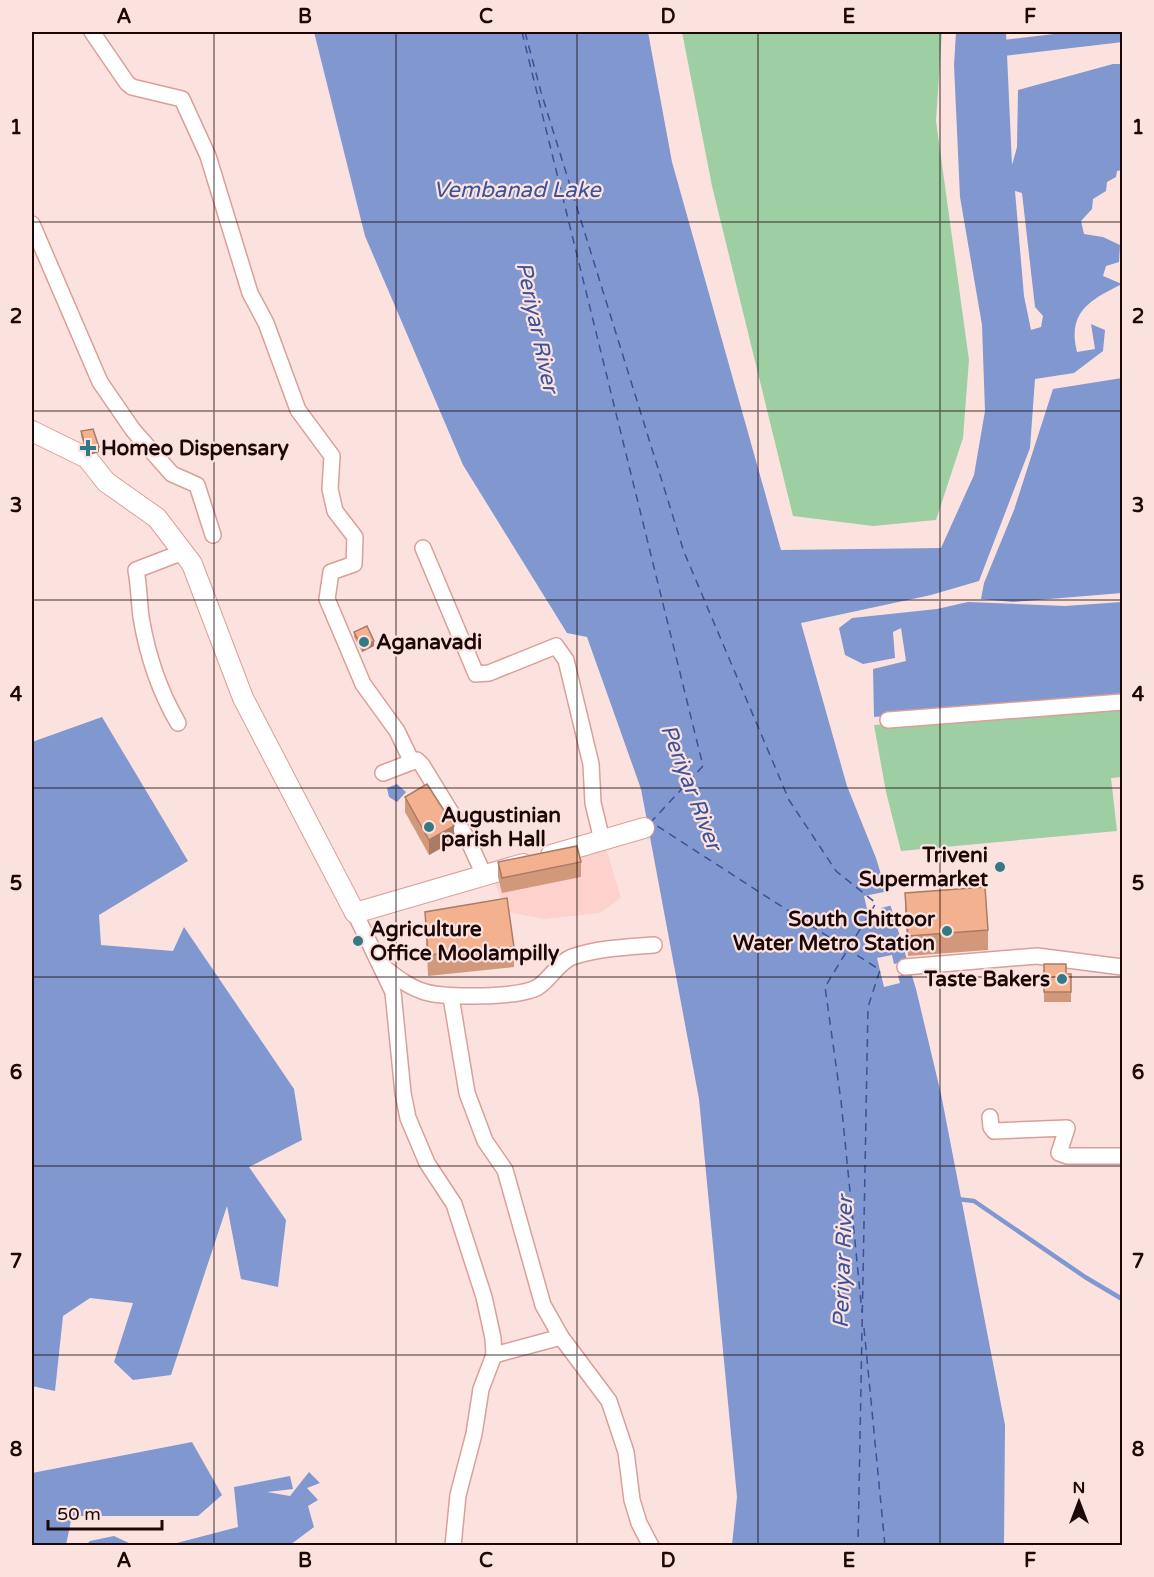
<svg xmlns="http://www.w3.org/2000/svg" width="1154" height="1577" viewBox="0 0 1154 1577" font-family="'Varela Round',sans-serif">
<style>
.built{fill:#fdd2cd}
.green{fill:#9ecfa3}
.water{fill:#8097d0;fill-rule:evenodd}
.pier{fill:#fce2df}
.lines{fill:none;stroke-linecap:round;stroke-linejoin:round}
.stream{stroke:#8097d0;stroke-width:4.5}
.canal{stroke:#8097d0;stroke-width:16}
.ferry{stroke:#395299;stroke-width:1.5;stroke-dasharray:8 6;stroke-linecap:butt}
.minor-casing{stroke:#da9f98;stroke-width:18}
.tertiary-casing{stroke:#da9f98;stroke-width:22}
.minor{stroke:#fff;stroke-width:15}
.tertiary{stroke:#fff;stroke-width:20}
.wall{fill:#d1987c}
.shaded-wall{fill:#aa7c65}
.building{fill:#f3b190;stroke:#aa7c65;stroke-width:1.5}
.grid{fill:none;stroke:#1c0807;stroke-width:1.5;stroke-opacity:0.55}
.poi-dot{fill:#337a84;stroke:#fce2df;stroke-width:2}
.labels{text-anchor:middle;stroke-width:4.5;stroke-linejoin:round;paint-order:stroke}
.poi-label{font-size:21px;font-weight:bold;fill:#1c0807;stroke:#fce2df;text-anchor:start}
.water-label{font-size:22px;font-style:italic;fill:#395299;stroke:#fce2df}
.neatline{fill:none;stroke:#1c0807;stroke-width:2}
.grid-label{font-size:20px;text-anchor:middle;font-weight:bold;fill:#1c0807}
</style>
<rect width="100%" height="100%" fill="#fce2df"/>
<path class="built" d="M 606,848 L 621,898 L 600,913 L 544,919 L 506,912 L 493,877 Z"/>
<g class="green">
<path d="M 682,32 L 942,32 L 936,121 L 969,360 L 963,438 L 936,520 L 873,526 L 793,516 L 712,186 Z"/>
<path d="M 1122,707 L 1122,777 L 1111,778 L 1117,831 L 901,851 L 886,792 L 874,725 Z"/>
</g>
<g class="water">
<path d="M 314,32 L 648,32 L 672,162 L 781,550 L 941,548 L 974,475 L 985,411 L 982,325 L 960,197 L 954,65 L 956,32 L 1006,32 L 1012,165 L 1017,147 L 1018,90 L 1113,64 L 1122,64 L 1122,170 L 1117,171 L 1116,177 L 1107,182 L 1106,191 L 1093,199 L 1092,209 L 1081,221 L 1084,234 L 1103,237 L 1120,245 L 1119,262 L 1106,266 L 1103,276 L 1122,284 C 1090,300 1067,312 1077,352 L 1095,349 L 1091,324 L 1105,330 L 1103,351 L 1074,373 L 1035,379 L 1030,448 L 979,581 L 931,595 L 801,623 L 847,786 L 876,858 L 916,989 L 941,1094 L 1005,1425 L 1004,1545 L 732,1545 L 737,1497 L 699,1099 L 641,789 L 587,637 L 567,633 L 463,465 L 365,236 ZM 1015,191 L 1022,193 L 1035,307 L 1043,316 L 1041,327 L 1031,330 L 1024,296 Z"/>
<path d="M 1122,378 L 1122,593 L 1013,602 L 981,599 L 984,583 L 1014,510 L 1053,389 Z"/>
<path d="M 968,602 L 1065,606 L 1122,602 L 1122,697 L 874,717 L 873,669 L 906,661 L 901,628 L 893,632 L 895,658 L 863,664 L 845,655 L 839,628 L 852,618 L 937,609 Z"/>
<path d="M 102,717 L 188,861 L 99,915 L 101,945 L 173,951 L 184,927 L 294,1089 L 302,1140 L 249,1167 L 286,1220 L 278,1287 L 241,1279 L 227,1206 L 171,1375 L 133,1380 L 114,1362 L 133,1303 L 90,1298 L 63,1316 L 55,1391 L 32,1386 L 32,742 Z"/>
<path d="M 397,784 L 406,792 L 397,802 L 389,797 L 387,788 Z"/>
<path d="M 192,1442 L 222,1495 L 198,1516 L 72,1516 L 66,1545 L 32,1545 L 32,1473 Z"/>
<path d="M 309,1472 L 320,1483 L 307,1488 L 318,1500 L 308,1506 L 314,1527 L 290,1545 L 169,1545 L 238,1527 L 234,1487 L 290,1476 L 293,1489 L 267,1492 L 290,1496 Z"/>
<path d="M 114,1536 L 133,1545 L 86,1545 L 90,1541 Z"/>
</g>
<g class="pier">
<path d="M 889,891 L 893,905 L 881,908 L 884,919 L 870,922 L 864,896 Z"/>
<path d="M 892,955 L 894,964 L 910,960 L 913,972 L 898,976 L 900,983 L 884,987 L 877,958 Z"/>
</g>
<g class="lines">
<path class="stream" d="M 957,1199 L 974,1201 L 1085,1277 L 1122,1299"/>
<path class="canal" d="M 986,50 L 1122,34"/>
<g class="ferry">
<path d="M 522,32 L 703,766 L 651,822 L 880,970 L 868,1007 L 858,1546"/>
<path d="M 525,32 L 541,92 L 684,552 L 789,800 L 836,871 L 876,903 L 825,987 L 841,1101 L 862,1312"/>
<path d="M 864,1328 L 885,1546"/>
</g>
<defs>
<g id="minor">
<path d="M 92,32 L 127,83 L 132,87 L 182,99 L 208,156 L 250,293 L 266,323 L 298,410 L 332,456 L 330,489 L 335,511 L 355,537 L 354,564 L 331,572 L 327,599 L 363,684 L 397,731 L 412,762"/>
<path d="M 32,224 L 100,382 L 133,430 L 172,474 L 197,485 L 213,535"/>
<path d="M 423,548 L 476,674 L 489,673 L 556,646 L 566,660 L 591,764 L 593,803 L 602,840"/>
<path d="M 888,720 L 1122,702"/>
<path d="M 178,723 C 160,692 147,653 141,617 C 139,601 139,586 136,570 L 183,552"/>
<path d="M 383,773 L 417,760 L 422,765 L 469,842 L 484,875"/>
<path d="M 355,913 L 393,992 L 403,1093 L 408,1118 L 427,1163 L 454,1204 L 484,1297 L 493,1338 L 494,1355 L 481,1389 L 474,1434 L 458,1495 L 453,1546"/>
<path d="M 382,966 C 395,976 408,987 425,992 C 446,998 520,998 538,987 C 550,979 559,962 572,957 C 598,948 627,947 654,945"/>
<path d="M 905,967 L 1037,956 L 1122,967"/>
<path d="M 451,997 L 467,1093 L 485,1141 L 505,1170 L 543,1305 L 561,1337 L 609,1401 L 626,1452 L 632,1500 L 639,1523 L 651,1546"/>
<path d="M 990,1117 L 991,1127 L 994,1131 L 1067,1128 L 1059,1153 L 1067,1156 L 1122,1156"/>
<path d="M 494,1355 L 561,1337"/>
</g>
<g id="tertiary">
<path d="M 32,431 L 87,458 L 106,482 L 157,518 L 192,564 L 243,698 L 355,913 L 523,864"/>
<path d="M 551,855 L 644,828"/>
</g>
</defs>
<use href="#minor" class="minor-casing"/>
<use href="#tertiary" class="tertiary-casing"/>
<use href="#minor" class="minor"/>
<use href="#tertiary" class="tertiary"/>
</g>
<g class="wall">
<path d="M 81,431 L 99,452 L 87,456 L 81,436 Z"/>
<path d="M 354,632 L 374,646 L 362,652 L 354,637 Z"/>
<path d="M 405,797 L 454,841 L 429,855 L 405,812 Z"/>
<path d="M 498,862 L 581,862 L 581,877 L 502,893 L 498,877 Z"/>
<path d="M 905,893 L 988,930 L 988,950 L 908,956 L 905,913 Z"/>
<path d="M 425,912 L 514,947 L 514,967 L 428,976 Z"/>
<path d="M 1044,964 L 1066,974 L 1071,974 L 1071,1002 L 1044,1002 Z"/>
</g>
<g class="shaded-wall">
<path d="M 99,447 L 99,452 L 87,456 L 87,451 Z"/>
<path d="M 374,641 L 374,646 L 362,652 L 362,647 Z"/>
<path d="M 454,826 L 454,841 L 429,855 L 429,840 Z"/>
</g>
<g class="building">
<path d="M 93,429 L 99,447 L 87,451 L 81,431 Z"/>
<path d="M 367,626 L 374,641 L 362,647 L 354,632 Z"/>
<path d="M 427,784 L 454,826 L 429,840 L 405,797 Z"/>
<path d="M 577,846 L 581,862 L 502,878 L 498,862 Z"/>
<path d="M 985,887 L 988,930 L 908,936 L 905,893 Z"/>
<path d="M 507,898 L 514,947 L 428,955 L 425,912 Z"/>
<path d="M 1044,964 L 1066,964 L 1066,974 L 1071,974 L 1071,992 L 1044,992 Z"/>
</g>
<path class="grid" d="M 214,32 L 214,1546M 396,32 L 396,1546M 577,32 L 577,1546M 758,32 L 758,1546M 940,32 L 940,1546M 32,222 L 1122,222M 32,411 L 1122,411M 32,600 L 1122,600M 32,788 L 1122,788M 32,977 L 1122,977M 32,1166 L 1122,1166M 32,1355 L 1122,1355"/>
<g class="poi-dot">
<path d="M85 439h6v6h6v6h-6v6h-6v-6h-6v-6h6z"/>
<circle cx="364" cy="642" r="6"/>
<circle cx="429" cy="827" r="6"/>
<circle cx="1000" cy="867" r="6"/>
<circle cx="947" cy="931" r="6"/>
<circle cx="358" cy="941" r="6"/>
<circle cx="1062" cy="979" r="6"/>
</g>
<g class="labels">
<g class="poi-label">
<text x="101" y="455">Homeo Dispensary</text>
<text x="376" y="649">Aganavadi</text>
<text x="441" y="822">Augustinian<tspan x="441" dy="24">parish Hall</tspan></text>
<text x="988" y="862" text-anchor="end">Triveni<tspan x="988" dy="24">Supermarket</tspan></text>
<text x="935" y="926" text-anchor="end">South Chittoor<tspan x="935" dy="24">Water Metro Station</tspan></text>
<text x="370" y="936">Agriculture<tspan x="370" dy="24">Office Moolampilly</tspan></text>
<text x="1050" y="986" text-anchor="end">Taste Bakers</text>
</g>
<g class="water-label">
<text x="517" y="197">Vembanad Lake</text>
<text transform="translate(538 327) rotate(78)" y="8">Periyar River</text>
<text transform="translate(692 787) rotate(69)" y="8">Periyar River</text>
<text transform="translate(842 1262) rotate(-88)" y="8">Periyar River</text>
</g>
</g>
<rect width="1154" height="1577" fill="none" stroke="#fce2df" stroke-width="66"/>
<g transform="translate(1079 1502)" stroke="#fce2df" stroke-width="4.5" paint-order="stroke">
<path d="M0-4.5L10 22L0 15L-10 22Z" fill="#1c0807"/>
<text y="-9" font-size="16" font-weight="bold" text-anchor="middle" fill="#1c0807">N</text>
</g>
<path d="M48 1520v9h114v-9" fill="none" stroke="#1c0807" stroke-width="3"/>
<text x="57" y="1520" font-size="18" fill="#1c0807" stroke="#fce2df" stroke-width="4.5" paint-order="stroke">50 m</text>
<rect x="33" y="33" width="1088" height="1511" class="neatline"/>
<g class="grid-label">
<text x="124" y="23">A</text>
<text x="305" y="23">B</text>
<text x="486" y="23">C</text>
<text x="668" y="23">D</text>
<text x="849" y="23">E</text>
<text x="1030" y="23">F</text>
<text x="16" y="134">1</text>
<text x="1138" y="134">1</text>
<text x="16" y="323">2</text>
<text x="1138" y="323">2</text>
<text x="16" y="512">3</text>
<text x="1138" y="512">3</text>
<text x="16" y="701">4</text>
<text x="1138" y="701">4</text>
<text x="16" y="890">5</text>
<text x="1138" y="890">5</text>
<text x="16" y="1079">6</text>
<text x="1138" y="1079">6</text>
<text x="16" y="1268">7</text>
<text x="1138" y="1268">7</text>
<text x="16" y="1456">8</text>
<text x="1138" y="1456">8</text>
<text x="124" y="1567">A</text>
<text x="305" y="1567">B</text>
<text x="486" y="1567">C</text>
<text x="668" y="1567">D</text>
<text x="849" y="1567">E</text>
<text x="1030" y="1567">F</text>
</g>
</svg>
